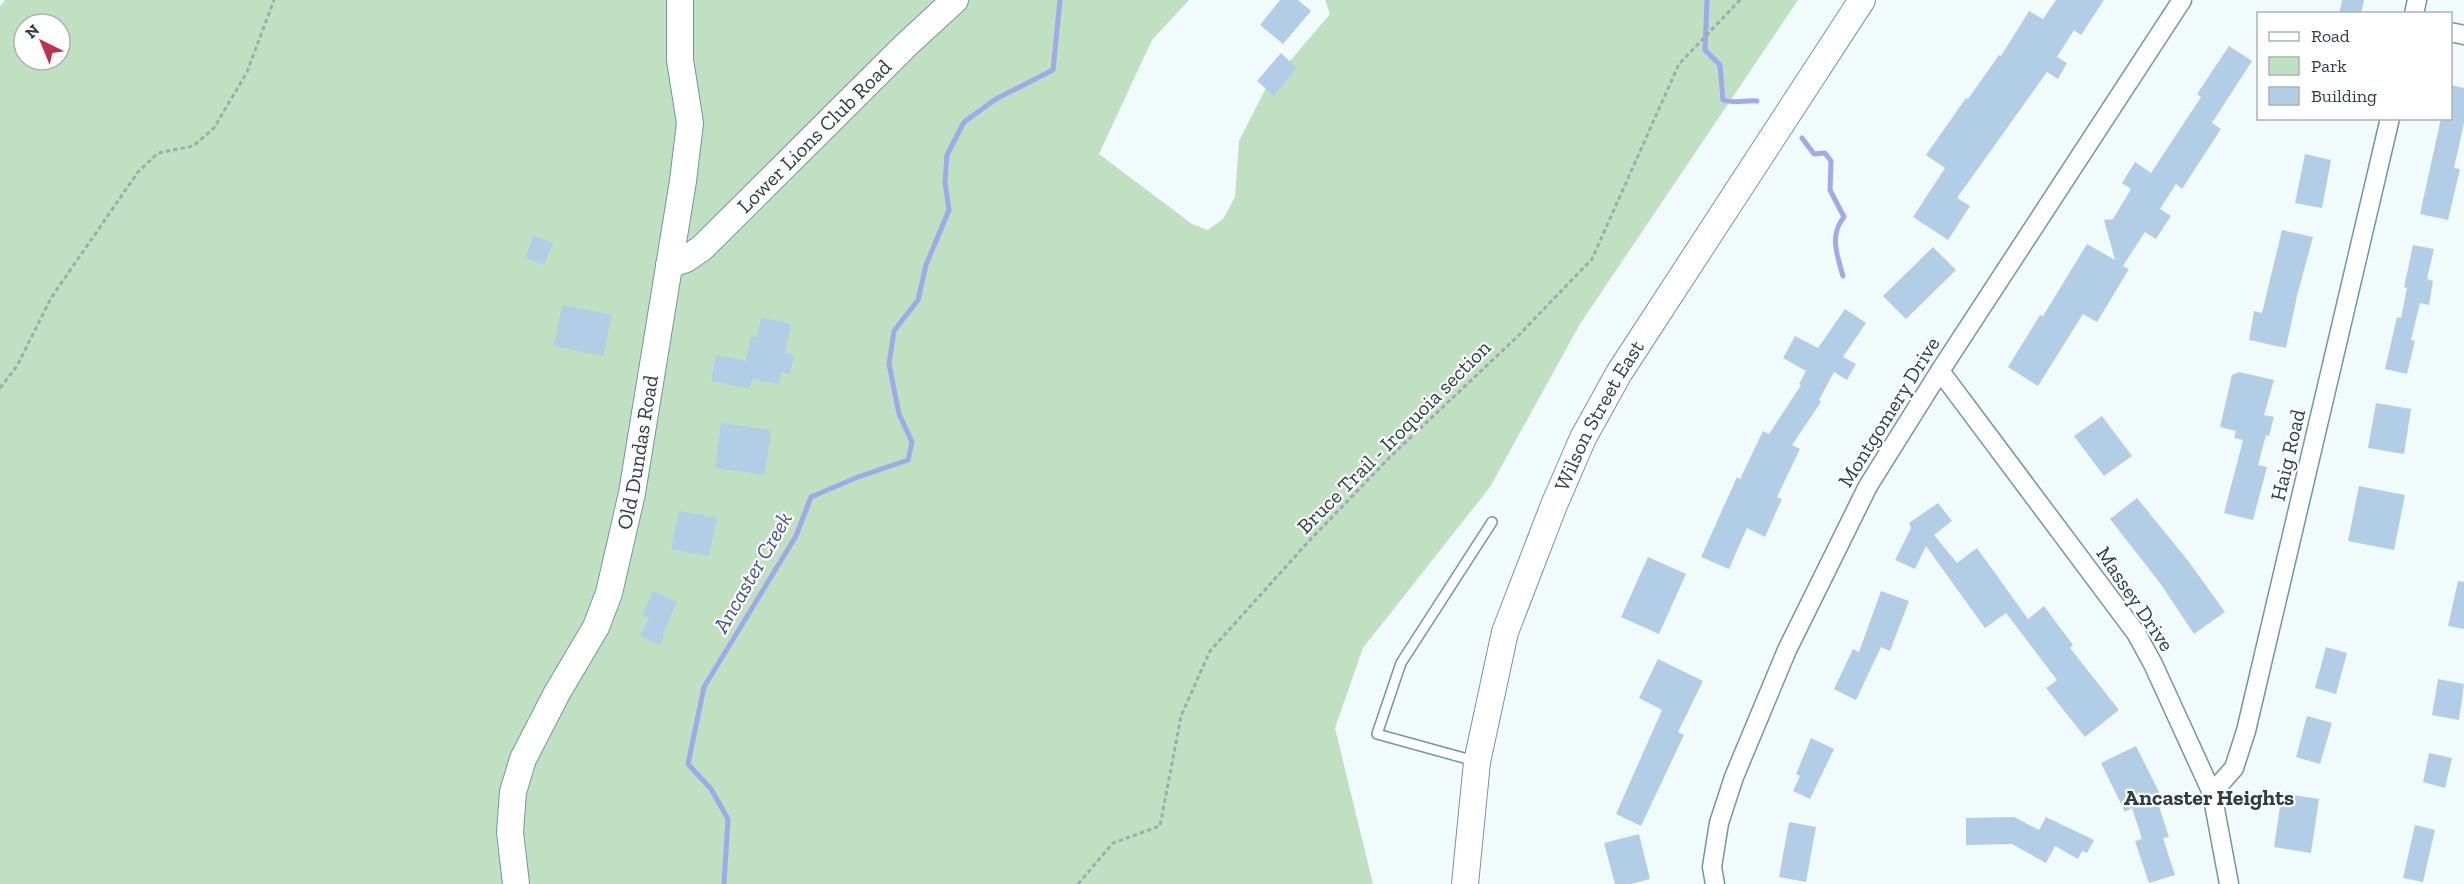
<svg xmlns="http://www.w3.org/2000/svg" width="2464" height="884" viewBox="0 0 2464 884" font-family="'Zilla Slab',serif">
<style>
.green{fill:#bfe1c1;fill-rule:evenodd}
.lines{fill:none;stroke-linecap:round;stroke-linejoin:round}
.stream{stroke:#a0a9eb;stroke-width:5}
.building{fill:#b2cee6}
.lane-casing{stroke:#6f98a0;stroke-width:12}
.street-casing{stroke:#6f98a0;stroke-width:21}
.secondary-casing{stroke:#6f98a0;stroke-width:28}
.path{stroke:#9fabae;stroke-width:3;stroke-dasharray:4.5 3;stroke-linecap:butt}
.lane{stroke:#fff;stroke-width:9}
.street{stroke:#fff;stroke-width:18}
.secondary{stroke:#fff;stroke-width:26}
.labels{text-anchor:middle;stroke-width:4.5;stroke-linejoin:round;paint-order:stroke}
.street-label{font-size:21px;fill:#2e3f43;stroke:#fff}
.water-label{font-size:22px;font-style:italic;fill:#474c99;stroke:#fff}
.neighbourhood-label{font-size:22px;font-weight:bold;fill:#2e3f43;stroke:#fff}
</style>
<rect width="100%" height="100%" fill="#f2fbfc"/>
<path class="green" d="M 5,0 L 1189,0 L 1152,40 L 1099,154 L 1192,224 L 1208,230 L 1223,219 L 1235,197 L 1239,141 L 1265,90 L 1330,14 L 1325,0 L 1798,0 L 1580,324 L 1490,487 L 1363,648 L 1335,728 L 1373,884 L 0,884 L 0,6 ZM 24,24 L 60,24 L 60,60 L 24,60 Z"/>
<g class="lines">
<g class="stream">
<path d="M 1707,0 L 1705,50 L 1720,65 L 1723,100 C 1735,104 1744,100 1757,101"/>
<path d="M 1802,138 L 1814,154 L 1825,153 L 1831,161 L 1830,190 L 1844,217 C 1829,235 1837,255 1843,276"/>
<path d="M 724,884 L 728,819 L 711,789 L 688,764 L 704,687 L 796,536 L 811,497 L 858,477 L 908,460 L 912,442 L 899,414 L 889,364 L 894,331 L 918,300 L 926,265 L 949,210 L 945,182 L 947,155 L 964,122 L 996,99 L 1053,70 L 1060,0"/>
</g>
</g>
<g class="building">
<path d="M 1280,0 L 1298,0 L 1311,11 L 1283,44 L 1260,25 Z"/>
<path d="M 2056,0 L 2104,0 L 2081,35 L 2074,30 L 2057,57 L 2067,63 L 2058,79 L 2047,72 L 1957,198 L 1970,206 L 1948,240 L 1913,217 L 1945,168 L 1926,155 L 1966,98 L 1968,99 L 1999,55 L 2001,56 L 2029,11 L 2043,19 Z"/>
<path d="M 2342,0 L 2364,0 L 2361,14 L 2339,14 Z"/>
<path d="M 2229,46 L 2252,61 L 2212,123 L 2221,129 L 2182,189 L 2176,184 L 2160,209 L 2171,216 L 2156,239 L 2145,232 L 2123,266 L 2129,269 L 2097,322 L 2083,314 L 2038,386 L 2008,367 L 2040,315 L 2043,316 L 2087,244 L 2115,260 L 2104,220 L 2113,219 L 2131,189 L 2122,183 L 2135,162 L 2151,173 L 2201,97 L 2197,94 Z"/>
<path d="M 1281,53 L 1297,68 L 1274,96 L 1257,81 Z"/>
<path d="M 2451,85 L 2464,88 L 2464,123 L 2454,168 L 2460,169 L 2448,220 L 2420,214 L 2441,118 L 2451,118 Z"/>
<path d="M 2305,154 L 2331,160 L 2322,208 L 2295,203 Z"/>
<path d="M 2282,230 L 2313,237 L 2297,296 L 2286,348 L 2249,340 L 2254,311 L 2262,313 Z"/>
<path d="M 534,235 L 553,243 L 544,265 L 525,258 Z"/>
<path d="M 2413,245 L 2434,249 L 2427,279 L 2433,281 L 2429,305 L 2420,303 L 2411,340 L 2415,341 L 2407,374 L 2385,369 L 2397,317 L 2401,318 L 2407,288 L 2404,287 Z"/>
<path d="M 1933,247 L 1956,270 L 1906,319 L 1883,296 Z"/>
<path d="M 562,305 L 612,315 L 603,356 L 554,346 Z"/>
<path d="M 1845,309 L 1866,323 L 1843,357 L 1856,364 L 1847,380 L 1834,372 L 1819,400 L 1821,402 L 1792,445 L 1800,449 L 1777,497 L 1782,499 L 1765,537 L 1747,528 L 1729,569 L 1701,557 L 1737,477 L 1740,479 L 1763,431 L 1769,434 L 1801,385 L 1799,384 L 1806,371 L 1783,358 L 1795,336 L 1818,348 Z"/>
<path d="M 761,317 L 791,324 L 785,353 L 794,355 L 790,374 L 781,372 L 779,384 L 752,379 L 750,389 L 711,381 L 716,355 L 746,361 L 751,336 L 757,337 Z"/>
<path d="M 2239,372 L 2274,380 L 2264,415 L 2274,417 L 2269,436 L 2266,435 L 2258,465 L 2267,467 L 2253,520 L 2224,513 L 2243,440 L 2234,438 L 2236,431 L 2220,427 L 2232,375 Z"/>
<path d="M 2376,403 L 2411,409 L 2404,454 L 2368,448 Z"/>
<path d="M 2102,416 L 2132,456 L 2104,476 L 2074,436 Z"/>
<path d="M 721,423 L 771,430 L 765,475 L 715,468 Z"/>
<path d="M 2359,486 L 2405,495 L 2394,550 L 2348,541 Z"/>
<path d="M 2137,498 L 2189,562 L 2225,612 L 2194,634 L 2160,583 L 2110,519 Z"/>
<path d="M 1938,503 L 1952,521 L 1934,535 L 1957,563 L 1977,548 L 2028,619 L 2044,606 L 2073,645 L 2070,648 L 2119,710 L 2085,737 L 2046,688 L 2057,680 L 2006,613 L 1985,628 L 1926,546 L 1915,569 L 1895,560 L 1911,528 L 1909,523 Z"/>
<path d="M 679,511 L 717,518 L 709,556 L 671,549 Z"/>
<path d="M 1648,557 L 1686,574 L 1659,634 L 1621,617 Z"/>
<path d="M 2458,581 L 2464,582 L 2464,629 L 2448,626 Z"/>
<path d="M 653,591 L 677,602 L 663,633 L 664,636 L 660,645 L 640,636 L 649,618 L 642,615 Z"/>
<path d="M 1881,591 L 1909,601 L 1890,651 L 1881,647 L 1856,700 L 1834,689 L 1853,649 L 1859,652 Z"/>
<path d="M 2326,647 L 2347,653 L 2336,694 L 2315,688 Z"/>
<path d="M 1658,659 L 1703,681 L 1678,732 L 1684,735 L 1641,826 L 1616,814 L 1662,710 L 1639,698 Z"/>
<path d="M 2438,679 L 2464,684 L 2459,720 L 2432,715 Z"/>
<path d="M 2307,716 L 2332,723 L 2320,764 L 2296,757 Z"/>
<path d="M 1811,738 L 1834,749 L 1810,799 L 1793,791 L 1800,776 L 1796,774 Z"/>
<path d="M 2136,746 L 2160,794 L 2156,797 L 2169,837 L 2163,838 L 2175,875 L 2149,883 L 2135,841 L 2142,839 L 2132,808 L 2125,812 L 2101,763 Z"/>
<path d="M 2429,753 L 2452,758 L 2445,788 L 2423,782 Z"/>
<path d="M 2282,793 L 2319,799 L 2311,853 L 2274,847 Z"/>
<path d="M 2014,817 L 2039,830 L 2046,817 L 2094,840 L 2087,853 L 2082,851 L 2078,859 L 2055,846 L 2046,863 L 2012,844 L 1966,845 L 1966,818 Z"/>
<path d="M 1789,822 L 1816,827 L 1806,882 L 1779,877 Z"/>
<path d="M 2415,825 L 2435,830 L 2423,882 L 2403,878 Z"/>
<path d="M 1639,834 L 1650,879 L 1631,884 L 1615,884 L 1604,843 Z"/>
</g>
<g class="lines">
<defs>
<path id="lane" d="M 1475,761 L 1377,734 L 1401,663 L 1492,522"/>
<g id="street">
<path d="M 2414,14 L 2417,0"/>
<path d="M 2450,32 L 2464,35"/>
<path d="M 1940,371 L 2136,633 L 2153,664 L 2212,793 L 2229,884"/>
<path d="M 2212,793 L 2234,768 L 2246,731 L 2390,118"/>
<path d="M 1715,884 L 1712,867 L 1719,823 L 1734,777 L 1787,650 L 1868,486 L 1940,371 L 2182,0"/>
</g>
<g id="secondary">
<path id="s1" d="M 669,265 L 686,259 L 702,248 L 905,46 L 955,0"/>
<path id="s2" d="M 516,884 L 510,832 L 513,792 L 523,759 L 557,693 L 596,627 L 609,593 L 632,493 L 683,181 L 690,123 L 680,60 L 680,0"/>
<path id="s3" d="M 1465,884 L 1477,762 L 1505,632 L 1554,505 L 1583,438 L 1619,373 L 1862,0"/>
</g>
</defs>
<use href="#lane" class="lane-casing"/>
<use href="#street" class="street-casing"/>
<use href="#secondary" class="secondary-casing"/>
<g class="path">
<path d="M 0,388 L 17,366 L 51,298 L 138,172 L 158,153 L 193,146 L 214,128 L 247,72 L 274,0"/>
<path d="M 1078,884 L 1113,843 L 1160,826 L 1181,716 L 1210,651 L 1309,541 L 1391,456 L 1517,337 L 1592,259 L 1679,64 L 1740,0"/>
</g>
<use href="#lane" class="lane"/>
<use href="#street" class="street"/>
<use href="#secondary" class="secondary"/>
</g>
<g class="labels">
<g class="street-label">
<text dy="7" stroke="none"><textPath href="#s1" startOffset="196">Lower Lions Club Road</textPath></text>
<text transform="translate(1889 412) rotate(-58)" y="7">Montgomery Drive</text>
<text dy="7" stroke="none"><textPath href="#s3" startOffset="492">Wilson Street East</textPath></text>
<text transform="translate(1394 437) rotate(-45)" y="7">Bruce Trail - Iroquoia section</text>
<text dy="7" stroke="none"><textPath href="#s2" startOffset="458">Old Dundas Road</textPath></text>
<text transform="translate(2288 455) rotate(-77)" y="7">Haig Road</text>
<text transform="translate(2135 599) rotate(56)" y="7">Massey Drive</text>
</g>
<g class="water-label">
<text transform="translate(752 572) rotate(-60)" y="8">Ancaster Creek</text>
</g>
<g class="neighbourhood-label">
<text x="2209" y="805">Ancaster Heights</text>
</g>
</g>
<rect x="2257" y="12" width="195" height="108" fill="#ffffff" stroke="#abb2b4" stroke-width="1.5"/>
<rect x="2269" y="32" width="30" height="9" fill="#ffffff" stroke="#abb2b4" stroke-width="1.5"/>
<text x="2311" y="42" font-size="18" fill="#2e3f43">Road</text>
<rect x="2269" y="57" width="30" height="18" fill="#bfe1c1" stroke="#abb2b4" stroke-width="1.5"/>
<text x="2311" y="72" font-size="18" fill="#2e3f43">Park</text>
<rect x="2269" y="87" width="30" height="18" fill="#b2cee6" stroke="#abb2b4" stroke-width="1.5"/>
<text x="2311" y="102" font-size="18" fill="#2e3f43">Building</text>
<g transform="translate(42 42) rotate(317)"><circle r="28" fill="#ffffff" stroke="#abb2b4" stroke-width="1.5"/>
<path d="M0-4.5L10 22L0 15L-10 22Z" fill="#c1304a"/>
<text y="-9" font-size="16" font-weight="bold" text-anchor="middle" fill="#2e3f43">N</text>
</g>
</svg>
